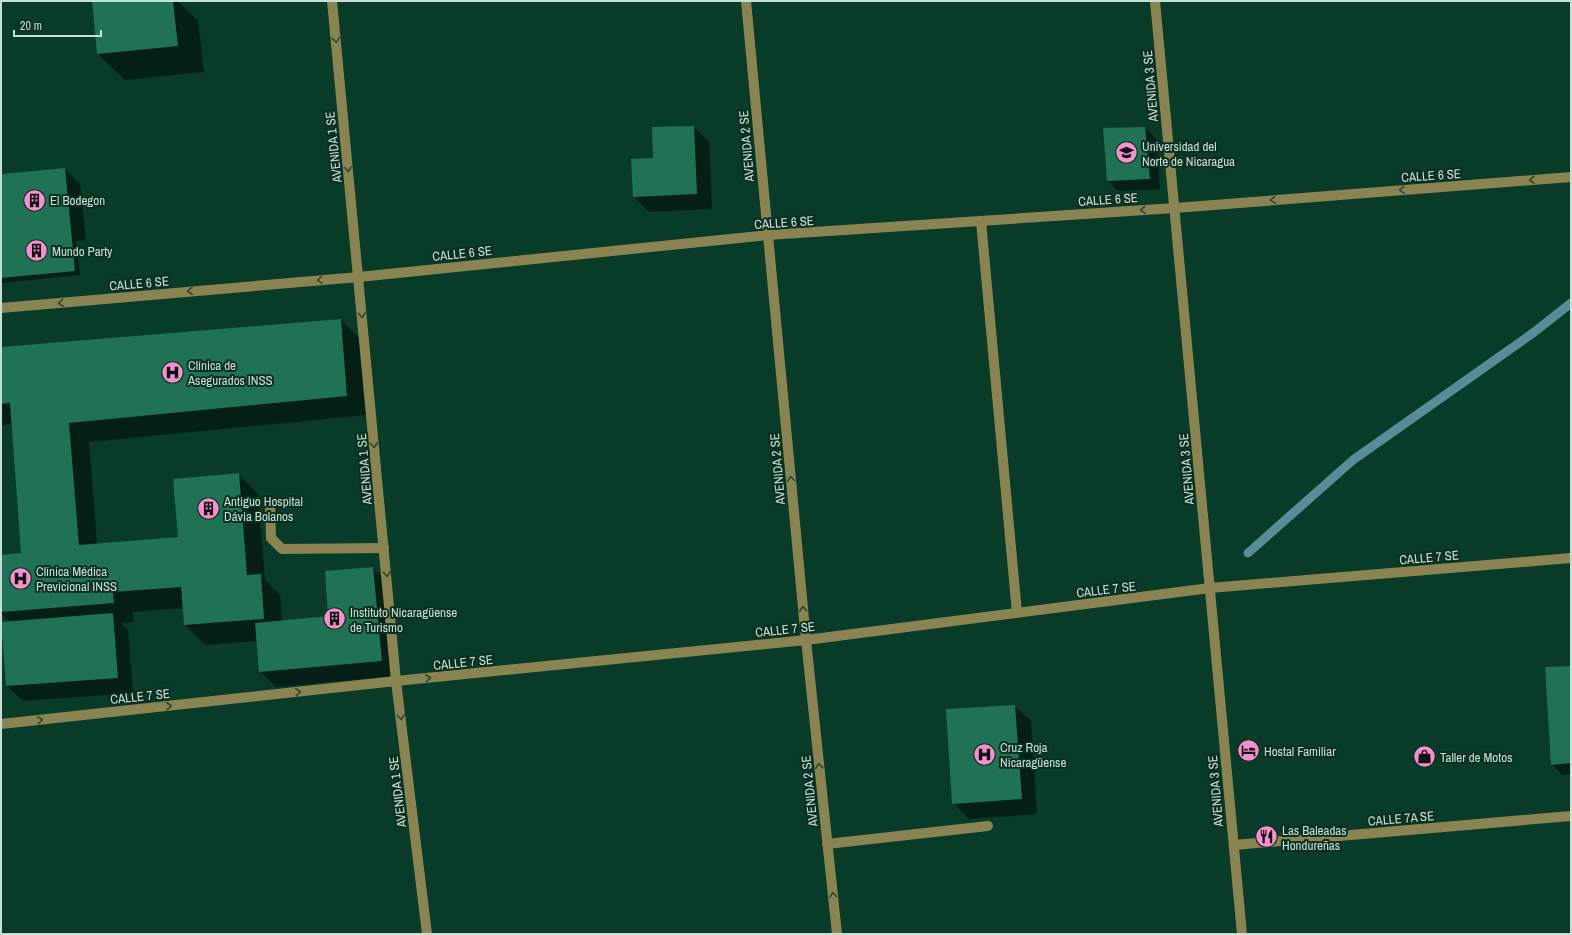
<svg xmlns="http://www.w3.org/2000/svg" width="1572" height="935" viewBox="0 0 1572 935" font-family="'Archivo Narrow',sans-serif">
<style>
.shadow{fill:#0007}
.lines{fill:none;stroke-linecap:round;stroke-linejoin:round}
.stream{stroke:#568d98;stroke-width:9}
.building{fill:#1f7252}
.minor{stroke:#898452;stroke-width:10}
.oneway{stroke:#304830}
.labels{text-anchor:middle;stroke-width:4;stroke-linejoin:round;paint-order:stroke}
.street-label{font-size:13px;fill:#c7e0d3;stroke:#0a2f21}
.poi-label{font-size:13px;fill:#c7e0d3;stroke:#0a2f21;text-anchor:start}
</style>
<rect width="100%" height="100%" fill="#083b28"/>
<g class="shadow">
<path d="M 93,1 L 178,1 L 198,21 L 204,72 L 125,80 L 98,54 Z"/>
<path d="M 694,127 L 709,142 L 712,209 L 649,212 L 634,197 L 654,159 Z"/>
<path d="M 1145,128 L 1156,138 L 1160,189 L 1118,191 L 1108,181 Z"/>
<path d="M 65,169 L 80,184 L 86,240 L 76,241 L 80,275 L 1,283 L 1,175 Z"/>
<path d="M 341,320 L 361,340 L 367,415 L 89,442 L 97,544 L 179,538 L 238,474 L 258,494 L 265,580 L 280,595 L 282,621 L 329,617 L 373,568 L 388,583 L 397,676 L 276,687 L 260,671 L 257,641 L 205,645 L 185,625 L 184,608 L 132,612 L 134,622 L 121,623 L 128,630 L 133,693 L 23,701 L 7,686 L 2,623 L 10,622 L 1,613 L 1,556 L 22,554 L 12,424 L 1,425 L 1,348 Z"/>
<path d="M 1571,667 L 1571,774 L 1562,775 L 1552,764 Z"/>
<path d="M 1015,706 L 1031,721 L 1037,814 L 969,819 L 953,803 L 947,710 Z"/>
</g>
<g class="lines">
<path class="stream" d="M 1248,553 L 1353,460 L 1533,333 L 1571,303"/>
</g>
<g class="building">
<path d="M 92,1 L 173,1 L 178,46 L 97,54 Z"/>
<path d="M 694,126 L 697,194 L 633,197 L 631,159 L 653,158 L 652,127 Z"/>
<path d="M 1145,127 L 1150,179 L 1107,181 L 1103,128 Z"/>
<path d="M 65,168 L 75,271 L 1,278 L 1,174 Z"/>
<path d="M 341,319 L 347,396 L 69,423 L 79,545 L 178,537 L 173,479 L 239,473 L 247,575 L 261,574 L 264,619 L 184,625 L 181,587 L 113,592 L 114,603 L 1,612 L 1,555 L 21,553 L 10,403 L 1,404 L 1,347 Z"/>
<path d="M 373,567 L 382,661 L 259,672 L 255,623 L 328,616 L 325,571 Z"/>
<path d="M 113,613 L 118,678 L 6,686 L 1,622 Z"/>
<path d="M 1571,666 L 1571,763 L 1551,765 L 1545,667 Z"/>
<path d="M 1015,705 L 1022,799 L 952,804 L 946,709 Z"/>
</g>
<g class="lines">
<g class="minor">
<path d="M 332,1 L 396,681 L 427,934"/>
<path d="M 746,1 L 806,640 L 837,934"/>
<path d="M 1155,1 L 1242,934"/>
<path d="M 981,221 L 1017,613"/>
<path d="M 1,308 L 359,277 L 768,235 L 1175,208 L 1571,177"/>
<path d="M 270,502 L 271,538 L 282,549 L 384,548"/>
<path d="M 1,724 L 396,681 L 806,640 L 1210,588 L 1571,558"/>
<path d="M 827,844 L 988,826"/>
<path d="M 1234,845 L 1571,816"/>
</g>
</g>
<defs><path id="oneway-chevron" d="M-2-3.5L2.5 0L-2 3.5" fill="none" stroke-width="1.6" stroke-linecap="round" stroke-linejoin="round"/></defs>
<g class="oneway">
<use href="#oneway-chevron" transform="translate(336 40) rotate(84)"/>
<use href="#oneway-chevron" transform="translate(348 169) rotate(84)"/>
<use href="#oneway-chevron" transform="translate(1532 180) rotate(176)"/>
<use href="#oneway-chevron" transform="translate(1402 190) rotate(176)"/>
<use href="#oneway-chevron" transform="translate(1273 200) rotate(176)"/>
<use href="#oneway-chevron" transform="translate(1143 210) rotate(176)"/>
<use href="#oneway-chevron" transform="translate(320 280) rotate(175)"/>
<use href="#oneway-chevron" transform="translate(190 291) rotate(175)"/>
<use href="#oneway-chevron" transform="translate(61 303) rotate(175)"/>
<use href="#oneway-chevron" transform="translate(362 315) rotate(85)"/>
<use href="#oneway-chevron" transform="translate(374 445) rotate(85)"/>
<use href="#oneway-chevron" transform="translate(791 479) rotate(-95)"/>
<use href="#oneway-chevron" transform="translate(387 574) rotate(85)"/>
<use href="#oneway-chevron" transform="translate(803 609) rotate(-95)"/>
<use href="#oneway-chevron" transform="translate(428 678) rotate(-6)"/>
<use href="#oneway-chevron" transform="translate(298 692) rotate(-6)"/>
<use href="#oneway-chevron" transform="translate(169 706) rotate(-6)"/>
<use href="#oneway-chevron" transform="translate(401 717) rotate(83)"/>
<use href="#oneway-chevron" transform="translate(40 720) rotate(-6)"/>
<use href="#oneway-chevron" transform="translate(819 766) rotate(-96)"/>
<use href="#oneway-chevron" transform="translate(833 895) rotate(-96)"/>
</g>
<defs>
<symbol id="university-disc" viewBox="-11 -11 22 22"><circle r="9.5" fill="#f690cf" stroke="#0a2f21"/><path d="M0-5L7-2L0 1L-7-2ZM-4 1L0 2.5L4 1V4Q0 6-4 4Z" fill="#111"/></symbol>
<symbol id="building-disc" viewBox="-11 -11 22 22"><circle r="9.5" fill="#f690cf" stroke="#0a2f21"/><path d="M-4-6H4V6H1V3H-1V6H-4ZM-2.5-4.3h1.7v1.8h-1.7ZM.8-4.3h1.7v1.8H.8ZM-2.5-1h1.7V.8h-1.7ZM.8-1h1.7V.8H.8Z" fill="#111"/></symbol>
<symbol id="hospital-disc" viewBox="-11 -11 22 22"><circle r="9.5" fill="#f690cf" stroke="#0a2f21"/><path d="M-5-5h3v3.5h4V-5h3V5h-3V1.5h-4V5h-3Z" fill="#111"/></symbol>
<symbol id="hotel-disc" viewBox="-11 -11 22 22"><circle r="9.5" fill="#f690cf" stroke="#0a2f21"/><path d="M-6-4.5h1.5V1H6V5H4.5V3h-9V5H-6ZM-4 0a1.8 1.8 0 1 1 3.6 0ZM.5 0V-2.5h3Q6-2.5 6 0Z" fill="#111"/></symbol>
<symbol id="shop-disc" viewBox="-11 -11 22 22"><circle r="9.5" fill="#f690cf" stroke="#0a2f21"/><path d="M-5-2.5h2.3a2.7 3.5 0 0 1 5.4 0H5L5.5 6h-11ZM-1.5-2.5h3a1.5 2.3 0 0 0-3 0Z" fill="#111"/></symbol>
<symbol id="restaurant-disc" viewBox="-11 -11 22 22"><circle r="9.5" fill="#f690cf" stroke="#0a2f21"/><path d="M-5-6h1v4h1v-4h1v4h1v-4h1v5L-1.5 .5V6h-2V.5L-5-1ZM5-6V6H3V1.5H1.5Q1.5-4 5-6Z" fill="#111"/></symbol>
</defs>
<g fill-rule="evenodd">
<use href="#university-disc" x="1114" y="140" width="25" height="25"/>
<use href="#building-disc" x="22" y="188" width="25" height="25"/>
<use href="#building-disc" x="24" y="238" width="25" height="25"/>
<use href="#hospital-disc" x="160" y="360" width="25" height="25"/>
<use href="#building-disc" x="196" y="496" width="25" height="25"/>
<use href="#hospital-disc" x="8" y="566" width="25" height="25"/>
<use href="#building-disc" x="322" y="606" width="25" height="25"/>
<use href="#hotel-disc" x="1236" y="738" width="25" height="25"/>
<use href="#hospital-disc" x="972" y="742" width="25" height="25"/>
<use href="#shop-disc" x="1412" y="744" width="25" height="25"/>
<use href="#restaurant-disc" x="1254" y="824" width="25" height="25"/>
</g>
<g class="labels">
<g class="street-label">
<text transform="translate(1150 86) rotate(-95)" y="5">AVENIDA 3 SE</text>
<text transform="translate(746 146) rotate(-95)" y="5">AVENIDA 2 SE</text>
<text transform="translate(333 147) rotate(-96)" y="5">AVENIDA 1 SE</text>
<text transform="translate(1431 175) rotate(-4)" y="5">CALLE 6 SE</text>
<text transform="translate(1108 199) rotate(-4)" y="5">CALLE 6 SE</text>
<text transform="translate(784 222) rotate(-4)" y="5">CALLE 6 SE</text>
<text transform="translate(462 253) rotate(-6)" y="5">CALLE 6 SE</text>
<text transform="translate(139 283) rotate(-5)" y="5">CALLE 6 SE</text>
<text transform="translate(364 469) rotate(-95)" y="5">AVENIDA 1 SE</text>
<text transform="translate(777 469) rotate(-95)" y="5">AVENIDA 2 SE</text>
<text transform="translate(1186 469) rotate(-95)" y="5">AVENIDA 3 SE</text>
<text transform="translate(1429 557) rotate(-5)" y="5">CALLE 7 SE</text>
<text transform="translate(1106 589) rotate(-7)" y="5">CALLE 7 SE</text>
<text transform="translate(785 629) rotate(-6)" y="5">CALLE 7 SE</text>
<text transform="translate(463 662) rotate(-6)" y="5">CALLE 7 SE</text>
<text transform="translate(140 696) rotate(-6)" y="5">CALLE 7 SE</text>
<text transform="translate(809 791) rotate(-96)" y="5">AVENIDA 2 SE</text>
<text transform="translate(1215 791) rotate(-95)" y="5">AVENIDA 3 SE</text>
<text transform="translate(397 792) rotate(-97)" y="5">AVENIDA 1 SE</text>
<text transform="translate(1401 818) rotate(-5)" y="5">CALLE 7A SE</text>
</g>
<g class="poi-label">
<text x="1142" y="151">Universidad del<tspan x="1142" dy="15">Norte de Nicaragua</tspan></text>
<text x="50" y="205">El Bodegon</text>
<text x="52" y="256">Mundo Party</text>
<text x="188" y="370">Clínica de<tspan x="188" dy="15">Asegurados INSS</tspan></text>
<text x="224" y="506">Antiguo Hospital<tspan x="224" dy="15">Dávia Bolanos</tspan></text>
<text x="36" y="576">Clínica Médica<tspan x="36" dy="15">Previcional INSS</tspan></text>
<text x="350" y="617">Instituto Nicaragüense<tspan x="350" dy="15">de Turismo</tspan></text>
<text x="1000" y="752">Cruz Roja<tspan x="1000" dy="15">Nicaragüense</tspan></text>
<text x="1264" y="756">Hostal Familiar</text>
<text x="1440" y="762">Taller de Motos</text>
<text x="1282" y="835">Las Baleadas<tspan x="1282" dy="15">Hondureñas</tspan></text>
</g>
</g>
<rect width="1572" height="935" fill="none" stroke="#c7e0d3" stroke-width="4"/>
<path d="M14 30v6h87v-6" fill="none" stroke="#c7e0d3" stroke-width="2"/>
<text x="20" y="30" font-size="12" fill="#c7e0d3" stroke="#0a2f21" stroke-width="3" paint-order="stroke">20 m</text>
</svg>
